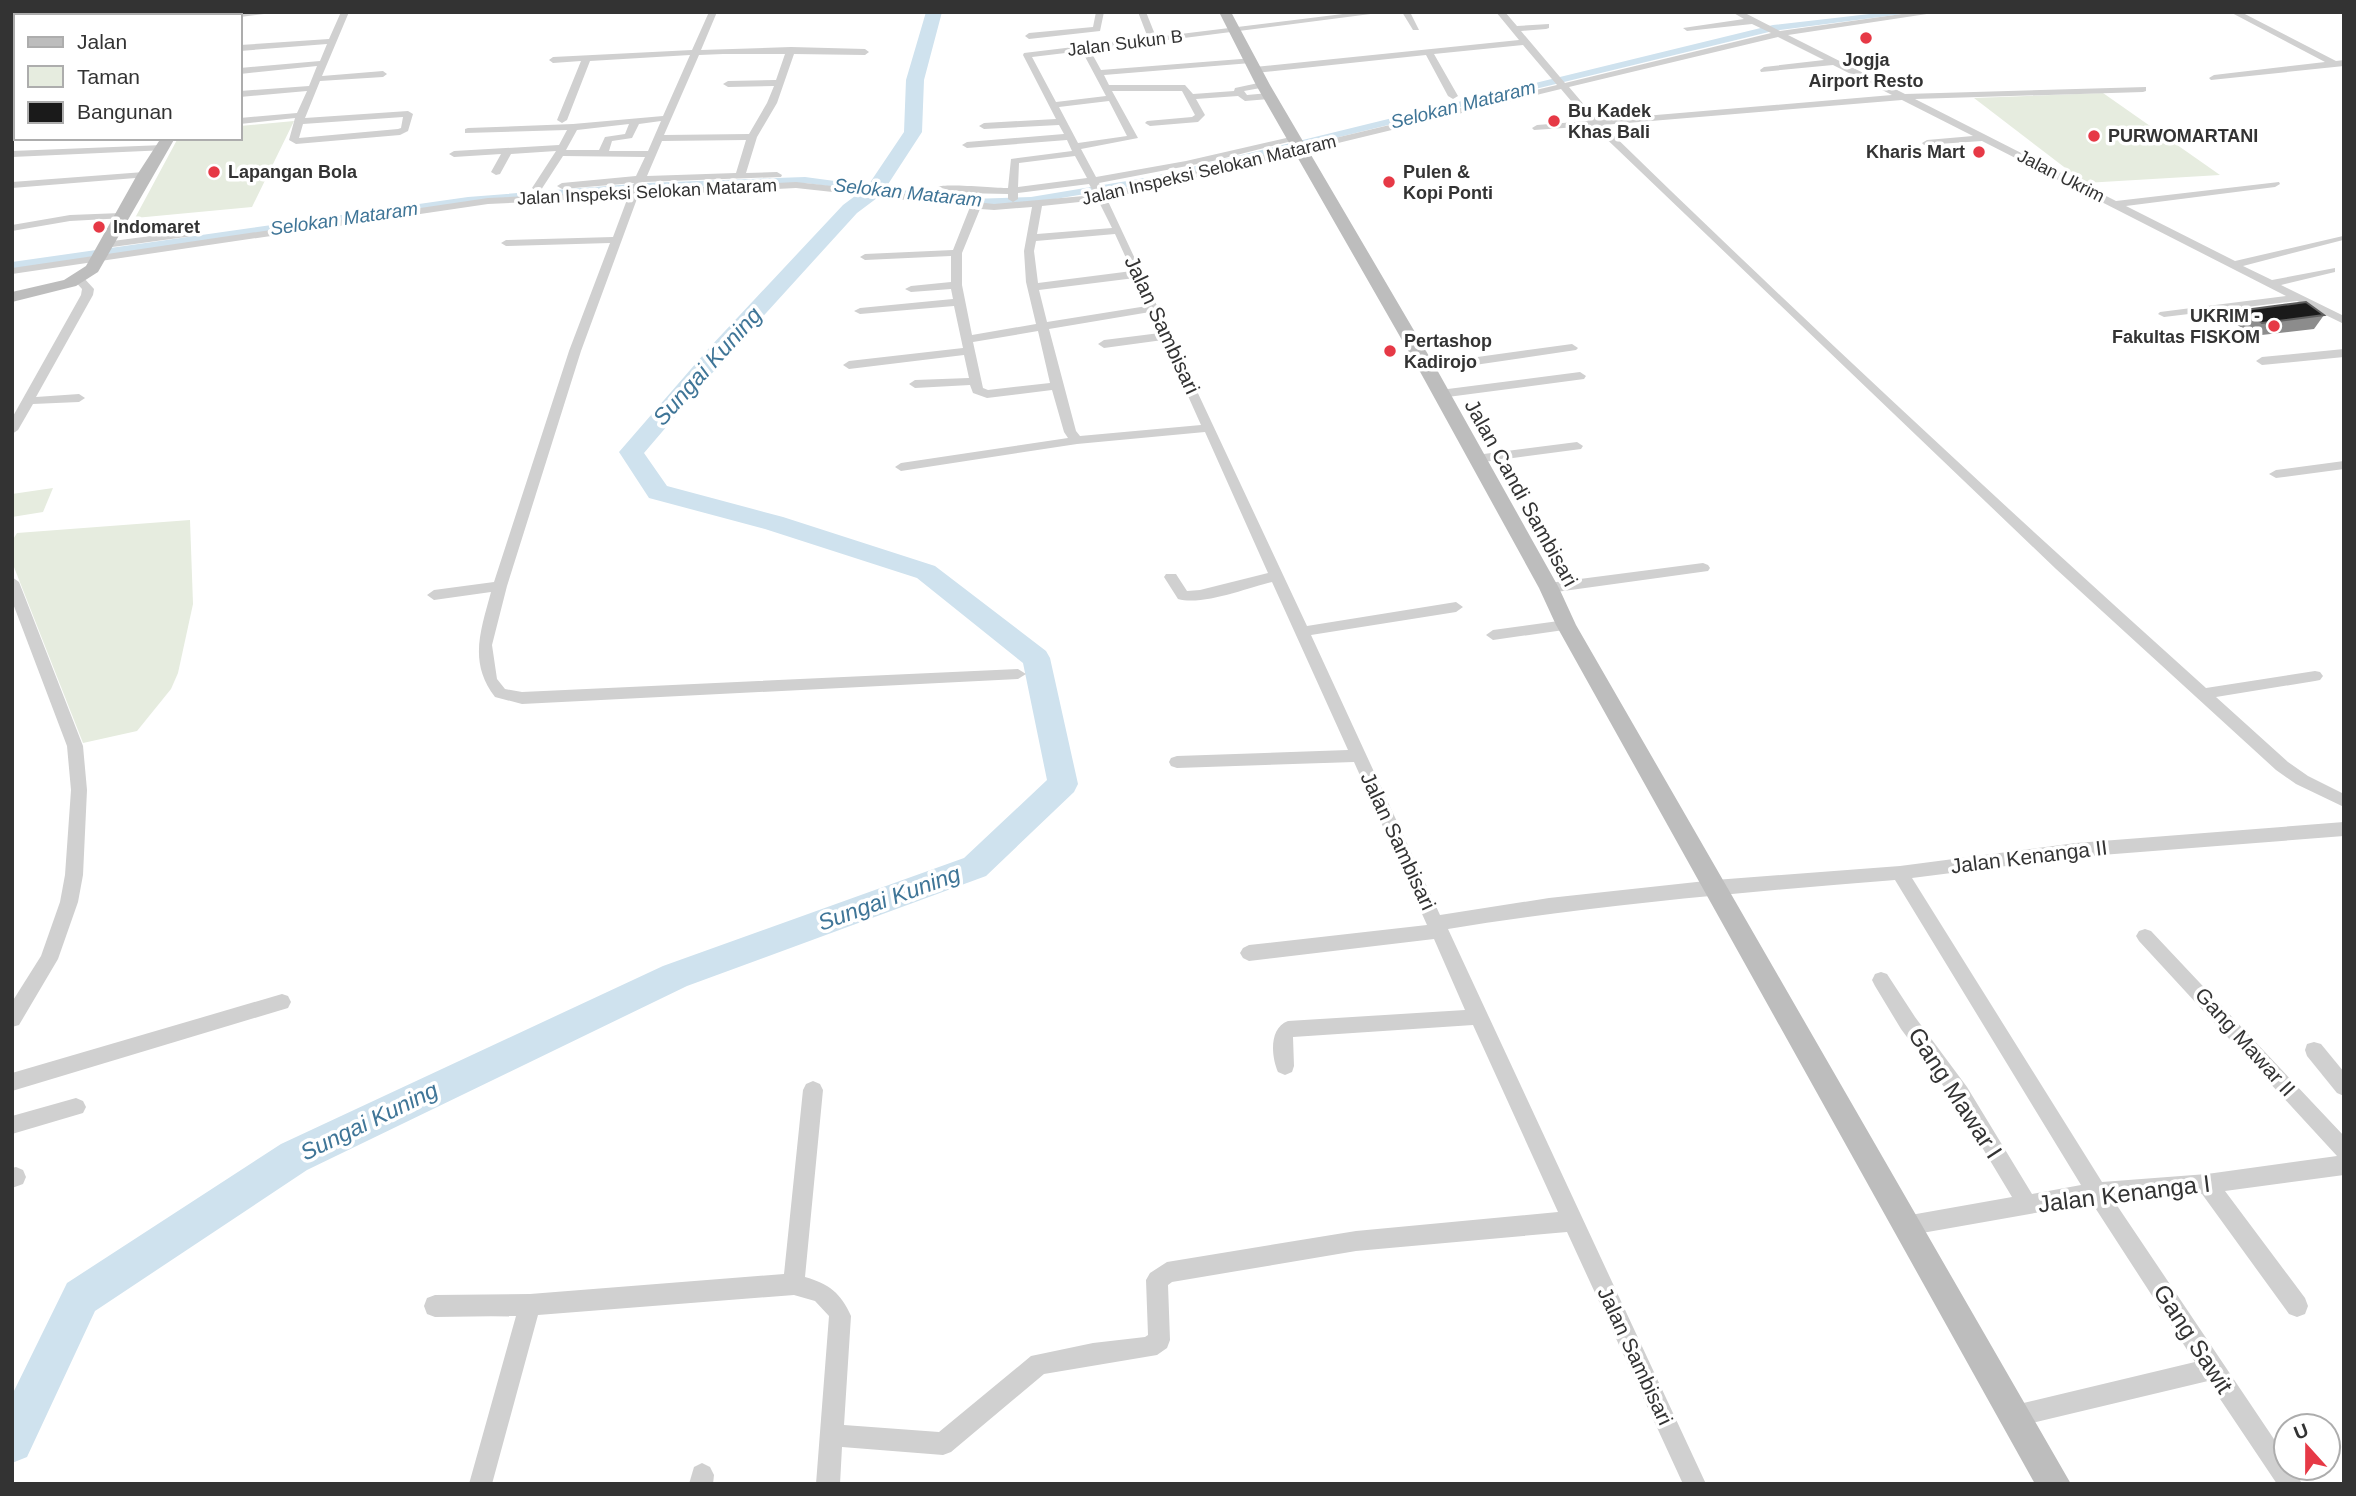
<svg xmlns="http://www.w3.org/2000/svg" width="2356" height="1496" viewBox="0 0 2356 1496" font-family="Arial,sans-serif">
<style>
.green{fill:#e6ecdf}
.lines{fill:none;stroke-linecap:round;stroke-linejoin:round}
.canal{fill:#cfe2ee;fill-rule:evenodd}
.river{fill:#cfe2ee;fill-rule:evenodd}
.street{fill:#d0d0d0;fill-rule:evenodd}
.secondary{fill:#bdbdbd;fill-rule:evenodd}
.wall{fill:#8c8c8c}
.building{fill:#1a1a1a;stroke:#5f5f5f;stroke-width:2}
.poi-dot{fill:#e63946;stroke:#fff;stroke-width:2.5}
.labels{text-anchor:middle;stroke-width:7;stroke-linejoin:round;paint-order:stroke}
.far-street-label{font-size:18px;fill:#333;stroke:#fff}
.far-poi-label{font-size:18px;font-weight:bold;fill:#333;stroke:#fff;text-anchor:start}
.far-water-label{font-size:19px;font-style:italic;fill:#3f7597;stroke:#fff}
.street-label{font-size:21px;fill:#333;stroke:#fff}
.water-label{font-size:23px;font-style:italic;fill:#3f7597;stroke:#fff}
.near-street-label{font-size:24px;fill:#333;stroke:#fff}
</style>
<rect width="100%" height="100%" fill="#fff"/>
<g class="green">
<path d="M 2103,93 L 2220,175 L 2085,183 L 1974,98 Z"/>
<path d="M 294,121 L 252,207 L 135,218 L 178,138 L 240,138 L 240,126 Z"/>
<path d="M 53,488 L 43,512 L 12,517 L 12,494 Z"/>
<path d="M 190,520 L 193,604 L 178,673 L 171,689 L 137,731 L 83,743 L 12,562 L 12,541 L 17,533 Z"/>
</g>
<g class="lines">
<path class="canal" d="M 1887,12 L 1918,12 L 1773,31 L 1151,183 L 1031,203 L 969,205 L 805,183 L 645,189 L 468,203 L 12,270 L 12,262 L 468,197 L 645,183 L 805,177 L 969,199 L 1031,197 L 1151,177 L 1773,25 Z"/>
<path class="river" d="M 926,12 L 942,12 L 924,80 L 922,132 L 881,195 L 857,213 L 726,357 L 644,453 L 667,486 L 783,517 L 935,566 L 1046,651 L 1050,658 L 1078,784 L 1074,792 L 986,876 L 687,986 L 307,1170 L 95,1311 L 27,1457 L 12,1463 L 12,1395 L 67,1283 L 281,1144 L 663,966 L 964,858 L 1047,780 L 1023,663 L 917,578 L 765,529 L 649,498 L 619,452 L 710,347 L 843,205 L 867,187 L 904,132 L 906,80 Z"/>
<g class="street">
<path d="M 170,12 L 178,12 L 175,16 L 167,16 Z"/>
<path d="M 227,12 L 280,12 L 240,17 L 202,16 Z"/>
<path d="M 341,12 L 349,12 L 322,76 L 383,71 L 387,74 L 383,77 L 320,81 L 305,118 L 408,111 L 413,114 L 408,131 L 400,135 L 296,144 L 289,140 L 295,118 L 240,124 L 240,118 L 297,113 L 307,91 L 240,97 L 240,91 L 309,86 L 317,66 L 240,74 L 240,68 L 320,61 L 327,44 L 240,51 L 240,45 L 329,39 ZM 403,117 L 401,128 L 398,129 L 299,138 L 303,124 Z"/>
<path d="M 709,12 L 717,12 L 701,50 L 791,47 L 865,49 L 869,52 L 865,55 L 794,54 L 777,103 L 757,137 L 746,173 L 777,172 L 782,175 L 781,177 L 644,182 L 641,190 L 796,182 L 994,204 L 1095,195 L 1089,184 L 1018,193 L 1018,199 L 1013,202 L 1008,199 L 1008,194 L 960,193 L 938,187 C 944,183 995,188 1008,188 L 1011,159 L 1072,151 L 1067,140 L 967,148 L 962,145 L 967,142 L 1064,134 L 1059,125 L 984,129 L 979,126 L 984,123 L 1056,119 L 1023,55 L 1024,53 L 1148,38 L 1138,12 L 1146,12 L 1156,37 L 1359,12 L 1386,12 L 1090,50 L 1101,70 L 1254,58 L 1254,62 L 1251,63 L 1104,75 L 1109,85 L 1185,85 L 1193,94 L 1234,91 L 1235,88 L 1263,82 L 1268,85 L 1266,87 L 1244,91 L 1247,95 L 1269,93 L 1274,96 L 1269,99 L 1245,101 L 1238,96 L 1196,99 L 1205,115 L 1198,122 L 1150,126 L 1145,123 L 1147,121 L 1192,117 L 1195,115 L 1182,91 L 1112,91 L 1138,138 L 1081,149 L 1096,177 L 1186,161 L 1295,136 L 1300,139 L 1213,161 L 1099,183 L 1104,193 L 1557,85 L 1523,45 L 1434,54 L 1458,96 L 1453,99 L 1448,96 L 1426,55 L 1255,73 L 1251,70 L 1255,67 L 1519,40 L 1496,12 L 1505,12 L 1517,26 L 1549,24 L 1549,28 L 1546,29 L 1521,31 L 1565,83 L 1771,33 L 1752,24 L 1687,31 L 1683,28 L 1744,19 L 1732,12 L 1743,12 L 1780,31 L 1916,12 L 1940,12 L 1788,35 L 1905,94 L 2146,87 L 2146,91 L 2143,92 L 1915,99 L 2116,201 L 2279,182 L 2280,184 L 2275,187 L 2126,206 L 2235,261 L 2343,236 L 2343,240 L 2243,266 L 2272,280 L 2335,268 L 2335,272 L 2281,285 L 2344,316 L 2344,324 L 2297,301 L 2164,317 L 2158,314 L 2160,312 L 2286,296 L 1982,141 L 1924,145 L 1922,143 L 1927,140 L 1973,136 L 1902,100 L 1603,125 C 1800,317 2001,504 2206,688 L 2315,671 L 2320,672 L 2323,676 L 2320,680 L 2315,681 L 2216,697 L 2288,762 L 2308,776 L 2344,794 L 2344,807 L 2296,784 L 2276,770 L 2056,569 L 1593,126 L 1534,130 L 1532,128 L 1537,125 L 1588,121 L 1561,89 L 1107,199 L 1307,626 L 1456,602 L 1463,607 L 1456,612 L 1311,635 L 1440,915 L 1549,898 L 1715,880 L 1900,866 L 2076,843 L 2344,822 L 2344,836 L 2076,857 L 1912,878 L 2102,1182 L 2207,1174 L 2337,1156 L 2139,941 L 2136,936 L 2139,931 L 2145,929 L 2151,931 L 2344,1136 L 2344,1175 L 2225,1191 L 2305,1298 L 2308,1306 L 2305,1314 L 2297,1317 L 2289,1314 L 2202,1194 L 2114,1201 L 2286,1457 L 2286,1468 L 2294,1468 L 2302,1484 L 2277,1484 L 2208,1381 L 2015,1427 L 2007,1424 L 2004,1416 L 2007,1408 L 2015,1405 L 2195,1362 L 2092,1203 L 1905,1236 L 1898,1233 L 1895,1226 L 1898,1219 L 1905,1216 L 2012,1197 L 1953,1099 L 1901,1029 L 1875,986 L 1872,980 L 1875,974 L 1881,972 L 1887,974 L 1915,1017 L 1967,1087 L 2032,1194 L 2081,1185 L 1895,880 C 1745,892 1596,905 1448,929 L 1706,1484 L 1683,1484 L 1567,1232 L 1356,1251 L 1172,1282 L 1168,1285 L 1170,1340 L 1167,1348 L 1157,1355 L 1044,1374 L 951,1452 L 943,1455 L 842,1447 L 840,1484 L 816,1484 L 829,1316 L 815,1301 L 794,1295 L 538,1315 L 492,1484 L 469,1484 L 516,1316 L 435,1317 L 427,1314 L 424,1306 L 427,1298 L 435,1295 L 530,1294 L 784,1274 L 803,1090 L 806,1084 L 813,1081 L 820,1084 L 823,1090 L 805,1277 C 829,1284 841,1293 851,1316 L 844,1425 L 939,1432 L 1031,1356 L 1093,1343 L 1145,1337 L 1148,1335 L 1146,1280 L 1150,1273 L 1167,1262 L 1356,1231 L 1558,1212 L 1473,1025 L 1293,1037 L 1294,1066 L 1292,1072 L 1285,1075 L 1278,1072 C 1271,1056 1269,1028 1288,1021 L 1465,1010 L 1434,939 L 1249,961 L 1243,958 L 1240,953 L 1243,948 L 1249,945 L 1427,925 L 1354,762 L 1177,768 L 1171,766 L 1169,762 L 1171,758 L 1177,756 L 1348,750 L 1272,582 C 1247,588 1202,606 1178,599 L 1164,577 L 1166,574 L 1176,574 L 1187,591 L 1200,590 L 1268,573 L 1205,432 L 1077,444 L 901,471 L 895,467 L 901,463 L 1068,438 L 1064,432 L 1052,390 L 987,398 L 973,393 L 970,385 L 915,388 L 909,384 L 915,380 L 969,378 L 964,355 L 849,369 L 843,365 L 849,361 L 963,348 L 954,306 L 860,314 L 854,311 L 860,308 L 953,299 L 951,289 L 911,292 L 905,289 L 911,286 L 951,282 L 951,256 L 865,260 L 860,257 L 865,254 L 953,250 L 970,207 L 796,188 L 638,196 L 581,351 L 507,586 L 492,645 L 497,679 L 505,689 L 522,692 L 1018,669 L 1026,674 L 1018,679 L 522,704 L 495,697 C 468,662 481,630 491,592 L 434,600 L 427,595 L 434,590 L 494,582 L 569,351 L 610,243 L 506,246 L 501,243 L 506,240 L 613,237 L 628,197 L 488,204 L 12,274 L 12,268 L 488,198 L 630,191 L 634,183 L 562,189 L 557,186 L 562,183 L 636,176 L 645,157 L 563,156 L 541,190 L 537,191 L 532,188 L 556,151 L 511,154 L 500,174 L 496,175 L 491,172 L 501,154 L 454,157 L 449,154 L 454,151 L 559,145 L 567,130 L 465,133 L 465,129 L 468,128 L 573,124 L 663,116 L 690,55 L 590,61 L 567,120 L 562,123 L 557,120 L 581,61 L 553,63 L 549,60 L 553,57 L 692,50 ZM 1778,37 L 1824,60 L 1764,67 L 1760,70 L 1761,72 L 1833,65 L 1892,95 L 1597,120 L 1569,87 ZM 1082,51 L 1106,96 L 1056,102 L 1032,57 ZM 723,54 L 785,54 L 776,80 L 728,81 L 723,84 L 728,87 L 774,86 L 767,103 L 749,134 L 664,135 L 699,55 ZM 1109,101 L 1127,136 L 1078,143 L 1059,107 ZM 661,121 L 648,151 L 609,151 L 612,141 L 632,138 L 639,124 ZM 629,124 L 625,134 L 605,137 L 599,150 L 566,150 L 577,130 ZM 746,140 L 736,173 L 647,176 L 662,141 ZM 1075,156 L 1087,178 L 1018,187 L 1019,163 ZM 1098,200 L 1112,228 L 1037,234 L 1042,206 ZM 1032,207 L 1024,251 L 1026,282 L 1036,324 L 972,335 L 962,285 L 962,253 L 980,209 L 994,210 ZM 1115,234 L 1132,271 L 1038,283 L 1034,251 L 1036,241 ZM 1135,278 L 1147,306 L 1047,322 L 1039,290 ZM 1150,312 L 1160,333 L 1104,340 L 1098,344 L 1104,348 L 1163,340 L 1201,425 L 1080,436 L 1076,431 L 1049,329 ZM 1038,331 L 1050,383 L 988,390 L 983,388 L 973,342 Z"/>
<path d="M 1096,12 L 1104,12 L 1100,31 L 1029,39 L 1025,36 L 1029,33 L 1093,27 Z"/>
<path d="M 1402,12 L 1410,12 L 1419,30 L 1413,30 Z"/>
<path d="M 2230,12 L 2241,12 L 2336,61 L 2344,60 L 2344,66 L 2211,80 L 2209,78 L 2214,75 L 2325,62 Z"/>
<rect x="12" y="23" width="4" height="6"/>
<path d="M 16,42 L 16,49 L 12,51 L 12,44 Z"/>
<rect x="12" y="83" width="4" height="6"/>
<path d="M 16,117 L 16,125 L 12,126 L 12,118 Z"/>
<path d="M 164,145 L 167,146 L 167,150 L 12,157 L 12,151 Z"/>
<path d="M 144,172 L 148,173 L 148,177 L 12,188 L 12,182 Z"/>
<path d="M 121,213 L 125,214 L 125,218 L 70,221 L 12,231 L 12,225 L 70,215 Z"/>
<path d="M 189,231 L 194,234 L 193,236 L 105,248 L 100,245 L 105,242 Z"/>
<path d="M 75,277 L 83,277 L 94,289 L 93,295 L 36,397 L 79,394 L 85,398 L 79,402 L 33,404 L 18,430 L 12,434 L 12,418 L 81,295 L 82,289 L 73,279 Z"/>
<path d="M 1572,344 L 1578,348 L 1576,350 L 1427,372 L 1421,368 L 1427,364 Z"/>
<path d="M 2344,349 L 2344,357 L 2262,365 L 2256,361 L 2262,357 Z"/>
<path d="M 1580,372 L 1586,376 L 1584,379 L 1440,398 L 1434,394 L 1440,390 Z"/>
<path d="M 1577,442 L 1583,446 L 1581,449 L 1476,463 L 1470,459 L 1476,455 Z"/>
<path d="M 2344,461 L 2344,469 L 2276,478 L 2269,474 L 2276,470 Z"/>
<path d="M 1703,563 L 1708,565 L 1710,568 L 1708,571 L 1549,593 L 1542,588 L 1549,583 Z"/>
<path d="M 12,577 L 19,582 L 83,746 L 87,790 L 83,875 L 78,902 L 58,959 L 19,1025 L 12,1027 L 12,1002 L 41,956 L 60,902 L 65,875 L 71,790 L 67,746 L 12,601 Z"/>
<path d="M 1566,620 L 1571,621 L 1573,625 L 1571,629 L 1493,640 L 1486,635 L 1493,630 Z"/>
<path d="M 282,994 L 288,996 L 291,1002 L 288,1008 L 12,1091 L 12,1073 Z"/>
<path d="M 2314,1042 L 2321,1044 L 2344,1072 L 2344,1096 L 2337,1093 L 2307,1056 L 2305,1050 L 2307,1044 Z"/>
<path d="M 76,1098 L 83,1101 L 86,1107 L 83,1113 L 12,1134 L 12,1116 Z"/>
<path d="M 16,1167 L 23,1170 L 26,1177 L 23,1184 L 12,1188 L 12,1168 Z"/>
<path d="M 702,1463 L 710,1467 L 714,1475 L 713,1484 L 689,1484 L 694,1467 Z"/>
</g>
<g class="secondary">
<path d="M 229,12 L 241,12 L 239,16 L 227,16 Z"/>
<path d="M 1219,12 L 1231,12 L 1270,85 L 1436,368 L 1559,588 L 1576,625 L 2071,1484 L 2035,1484 L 1556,625 L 1539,588 L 1418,368 L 1256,85 Z"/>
<path d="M 161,138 L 175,138 L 98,272 L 76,286 L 12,302 L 12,292 L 64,280 L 86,266 L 137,175 Z"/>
</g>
</g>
<path class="wall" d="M 2245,310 L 2324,315 L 2314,329 L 2253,336 L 2236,324 Z"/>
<path class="building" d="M 2306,302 L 2324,315 L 2262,323 L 2245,310 Z"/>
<g class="poi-dot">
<circle cx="1866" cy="38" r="7"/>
<circle cx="1554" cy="121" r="7"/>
<circle cx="2094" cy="136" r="7"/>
<circle cx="1979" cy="152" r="7"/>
<circle cx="214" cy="172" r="7"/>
<circle cx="1389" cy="182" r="7"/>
<circle cx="99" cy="227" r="7"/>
<circle cx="2274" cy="326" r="7"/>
<circle cx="1390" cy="351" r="7"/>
</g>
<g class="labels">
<g class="far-street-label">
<text transform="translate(1125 43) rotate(-7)" y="6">Jalan Sukun B</text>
<text transform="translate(1209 170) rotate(-13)" y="6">Jalan Inspeksi Selokan Mataram</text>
<text transform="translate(2061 176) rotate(27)" y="6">Jalan Ukrim</text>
<text transform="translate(647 192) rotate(-3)" y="6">Jalan Inspeksi Selokan Mataram</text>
</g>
<g class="far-poi-label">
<text x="1866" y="66" text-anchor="middle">Jogja<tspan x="1866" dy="21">Airport Resto</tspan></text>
<text x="1568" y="117">Bu Kadek<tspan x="1568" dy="21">Khas Bali</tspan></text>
<text x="2108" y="142">PURWOMARTANI</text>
<text x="1965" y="158" text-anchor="end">Kharis Mart</text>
<text x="228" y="178">Lapangan Bola</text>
<text x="1403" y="178">Pulen &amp;<tspan x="1403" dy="21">Kopi Ponti</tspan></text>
<text x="113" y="233">Indomaret</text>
<text x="2260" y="322" text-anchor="end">UKRIM -<tspan x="2260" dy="21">Fakultas FISKOM</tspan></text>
<text x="1404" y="347">Pertashop<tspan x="1404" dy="21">Kadirojo</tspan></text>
</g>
<g class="far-water-label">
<text transform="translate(1463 104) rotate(-14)" y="7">Selokan Mataram</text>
<text transform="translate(908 192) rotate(6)" y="7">Selokan Mataram</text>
<text transform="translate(344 218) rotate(-8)" y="7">Selokan Mataram</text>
</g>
<g class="street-label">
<text transform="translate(1162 325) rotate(65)" y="7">Jalan Sambisari</text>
<text transform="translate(1521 493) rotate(61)" y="7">Jalan Candi Sambisari</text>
<text transform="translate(1398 841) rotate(65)" y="7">Jalan Sambisari</text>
<text transform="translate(2029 857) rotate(-7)" y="7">Jalan Kenanga II</text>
<text transform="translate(2245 1042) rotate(48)" y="7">Gang Mawar II</text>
<text transform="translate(1635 1356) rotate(65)" y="7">Jalan Sambisari</text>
</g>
<g class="water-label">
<text transform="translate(707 366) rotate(-48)" y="8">Sungai Kuning</text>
<text transform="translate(889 898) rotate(-20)" y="8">Sungai Kuning</text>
<text transform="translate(369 1121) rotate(-26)" y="8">Sungai Kuning</text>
</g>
<g class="near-street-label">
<text transform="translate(1955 1093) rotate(57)" y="8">Gang Mawar I</text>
<text transform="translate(2124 1194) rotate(-7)" y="8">Jalan Kenanga I</text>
<text transform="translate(2193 1339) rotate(57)" y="8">Gang Sawit</text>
</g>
</g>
<rect width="2356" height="1496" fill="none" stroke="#333333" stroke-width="28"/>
<rect x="14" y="14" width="228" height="126" fill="#ffffff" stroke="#adadad" stroke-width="2"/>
<rect x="28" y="37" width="35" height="10" fill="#bdbdbd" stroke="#adadad" stroke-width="2"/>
<text x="77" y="49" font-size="21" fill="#333333">Jalan</text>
<rect x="28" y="66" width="35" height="21" fill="#e6ecdf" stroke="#adadad" stroke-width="2"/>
<text x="77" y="84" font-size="21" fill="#333333">Taman</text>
<rect x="28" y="102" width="35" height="21" fill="#1a1a1a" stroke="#adadad" stroke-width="2"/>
<text x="77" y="119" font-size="21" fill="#333333">Bangunan</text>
<g transform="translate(2307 1447) rotate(339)"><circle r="33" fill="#ffffff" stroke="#adadad" stroke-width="2"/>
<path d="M0-5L12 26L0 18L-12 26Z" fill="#e63946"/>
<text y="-10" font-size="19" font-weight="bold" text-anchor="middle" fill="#333333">U</text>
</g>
</svg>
